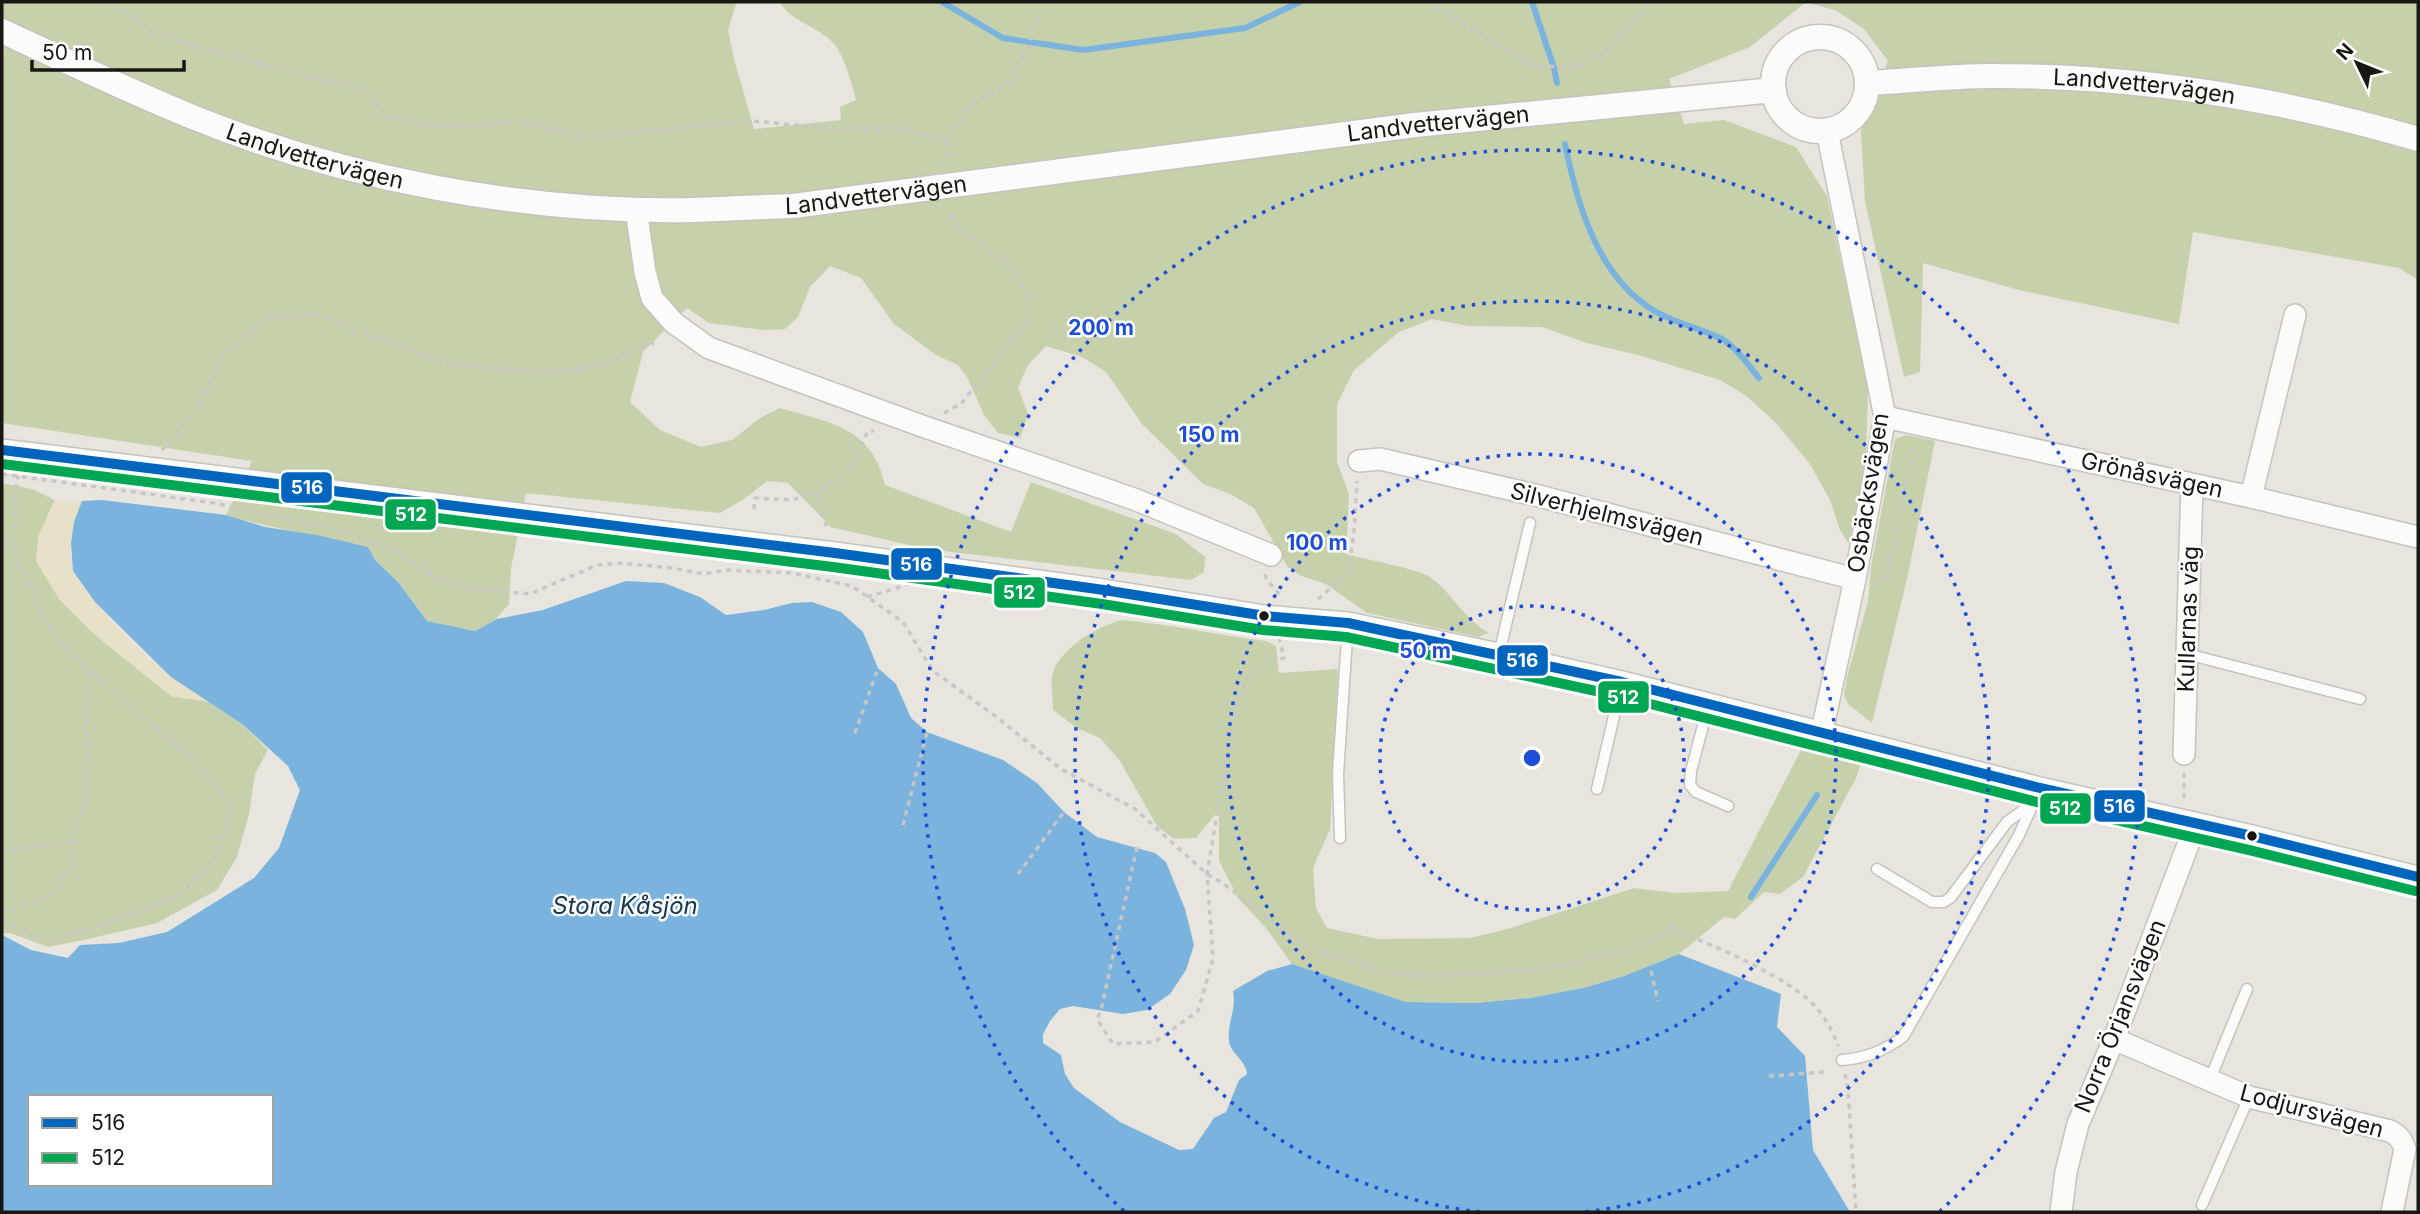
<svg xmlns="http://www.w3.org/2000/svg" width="2420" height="1214" viewBox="0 0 2420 1214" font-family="Inter,sans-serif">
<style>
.green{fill:#c6d1ab}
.sand{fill:#e8e1ca}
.water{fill:#7ab3de;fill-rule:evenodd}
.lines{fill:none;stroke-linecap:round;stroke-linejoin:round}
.stream{stroke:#7ab3de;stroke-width:6}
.service-casing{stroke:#c5c3be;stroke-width:13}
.minor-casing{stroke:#c5c3be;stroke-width:24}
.tertiary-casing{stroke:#c5c3be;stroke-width:27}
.path{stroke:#c8c7c5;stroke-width:3.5;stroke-dasharray:5 5;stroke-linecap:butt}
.service{stroke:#fcfbfa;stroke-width:10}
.minor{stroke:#fcfbfa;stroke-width:21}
.tertiary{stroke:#fcfbfa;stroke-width:24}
.bus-1-casing{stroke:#fff;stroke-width:16}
.bus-2-casing{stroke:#fff;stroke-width:16}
.bus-1{stroke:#0065bd;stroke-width:10}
.bus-2{stroke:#00a651;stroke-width:10}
.ring{fill:none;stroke:#1d4ed8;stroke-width:3.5;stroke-dasharray:3.5 7}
.bus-dot{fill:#191712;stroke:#fff;stroke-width:2.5}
.labels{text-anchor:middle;stroke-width:5;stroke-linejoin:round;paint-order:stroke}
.street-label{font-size:23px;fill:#191712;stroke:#fff}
.water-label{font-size:24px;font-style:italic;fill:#153752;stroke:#fff}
.centre{fill:#1d4ed8;stroke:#fff;stroke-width:3.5}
.ring-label{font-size:21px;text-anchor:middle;font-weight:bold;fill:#1d4ed8;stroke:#fff;stroke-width:5;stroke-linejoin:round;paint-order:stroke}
.line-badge{stroke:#fff;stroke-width:2.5}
.badge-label{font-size:19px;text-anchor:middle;font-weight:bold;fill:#fff}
</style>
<rect width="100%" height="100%" fill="#e8e5de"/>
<g class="green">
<path d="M 2,2 L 739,2 L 736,4 L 728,30 L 734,59 L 754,129 L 841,120 L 840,107 L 856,100 C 851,82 844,51 829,39 C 813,25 790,20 780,2 L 1806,2 L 1750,47 L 1669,79 L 1684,124 L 1724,120 L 1796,147 L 1827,196 L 1868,388 L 1866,459 L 1849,544 L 1840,530 L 1830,500 L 1810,464 L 1776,423 L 1745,395 L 1720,380 L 1638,355 L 1587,343 L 1542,327 L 1469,326 L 1432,319 L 1399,332 L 1354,370 L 1337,404 L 1337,462 L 1349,494 L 1346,554 C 1363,559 1419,569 1430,577 C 1453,594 1464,619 1489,633 L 1478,637 L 1367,613 L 1326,584 L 1301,576 L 1287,566 L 1254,508 L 1230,494 L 1203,484 L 1142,424 L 1106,372 L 1082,357 L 1046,346 L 1028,365 L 1018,388 L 1028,414 L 1020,438 L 998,433 L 984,415 L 967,377 L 958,365 L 936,355 L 894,324 L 861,278 L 830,266 L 810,287 L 798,317 L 785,329 L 764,330 L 709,323 L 687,308 L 643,352 L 630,402 L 660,430 L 701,447 L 732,440 L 760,418 L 780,408 C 831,423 872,427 885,485 L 1011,532 L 1031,482 L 1176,534 L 1205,557 L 1204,572 L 1191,580 L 926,549 L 831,527 L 788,483 L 767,481 L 744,499 L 720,513 L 526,493 L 511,569 L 509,604 L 496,619 L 475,631 L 427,621 L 398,582 L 375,560 L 368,547 C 321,536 273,529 226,515 L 252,461 L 2,423 Z"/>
<path d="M 1806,2 L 2418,2 L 2418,280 L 2399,268 L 2193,232 L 2179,324 L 2019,290 L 1923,263 L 1920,372 L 1904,377 L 1865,201 L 1861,132 L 1865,113 L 1888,61 L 1864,29 L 1837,11 Z"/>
<path d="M 1907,435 L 1935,441 L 1907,579 L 1872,723 L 1848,704 L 1844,695 L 1847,677 L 1868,601 L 1871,567 L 1895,439 Z"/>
<path d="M 2,483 L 32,489 L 55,500 L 38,537 L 59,599 L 93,633 L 171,696 L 209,702 L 242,724 L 268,750 L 255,774 L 249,814 L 237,857 L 217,890 L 157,923 L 88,939 L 48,947 L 10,933 L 2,933 Z"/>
<path d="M 1121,620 C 1169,624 1217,635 1266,641 L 1276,646 L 1279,673 L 1338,669 L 1330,829 L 1313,868 L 1316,908 L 1327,928 L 1378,939 L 1470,938 L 1511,928 L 1634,888 L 1675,893 L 1728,891 L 1802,748 L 1810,738 L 1845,747 L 1864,755 L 1856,778 L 1803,877 L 1780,894 L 1764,892 L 1735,919 L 1724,917 L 1679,954 L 1624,976 L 1583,988 L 1530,998 L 1476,1003 L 1406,1002 L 1292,964 L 1266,928 L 1238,898 L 1219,861 L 1219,810 L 1196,838 L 1174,839 L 1157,826 L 1120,761 L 1100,738 L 1077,728 L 1053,710 C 1053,699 1050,682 1053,672 C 1062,647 1097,627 1121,620 Z"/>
</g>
<path class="sand" d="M 55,500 L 82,501 C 74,522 66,547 73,570 C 75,576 81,583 85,588 C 117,634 162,671 209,702 L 171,696 L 93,633 L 59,599 L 36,561 L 38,537 Z"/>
<path class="water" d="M 102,500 L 226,515 L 265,527 L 317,535 L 368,547 L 375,560 L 398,582 L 427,621 L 475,631 L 497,619 L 543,610 L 626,581 L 664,583 L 700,597 L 726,615 L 764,610 L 792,603 L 812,602 L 841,612 L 863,632 L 878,668 L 896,684 L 911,718 L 927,732 L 1003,760 L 1037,783 L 1064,812 L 1097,837 L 1155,853 L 1166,862 L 1185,909 L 1194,945 L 1186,970 L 1170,994 L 1147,1010 L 1123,1014 L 1073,1006 L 1060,1009 L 1050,1021 L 1043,1034 L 1043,1043 L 1061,1055 L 1065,1074 L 1074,1088 L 1120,1122 L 1179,1150 L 1193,1149 L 1214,1118 L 1226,1112 L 1239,1080 L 1247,1074 C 1246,1060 1230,1053 1229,1041 C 1227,1022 1237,1009 1233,991 L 1267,971 L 1292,964 L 1406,1002 L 1476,1003 L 1530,998 L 1583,988 L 1624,976 L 1679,954 L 1781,994 L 1777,1027 L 1805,1056 L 1813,1150 L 1850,1212 L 2,1212 L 2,935 L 31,950 L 68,958 L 80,945 L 119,943 L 167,932 L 254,878 L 279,848 L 300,790 L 288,766 L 242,724 L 171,677 L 95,602 L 73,571 L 71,543 L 74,522 L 82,501 ZM 30,1097 L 271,1097 L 271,1184 L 30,1184 Z"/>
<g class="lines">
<g class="stream">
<path d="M 942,2 L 1003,38 L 1083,50 L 1245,28 L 1300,2"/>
<path d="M 1532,2 L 1554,68 L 1557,83"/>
<path d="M 1565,144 C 1577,203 1597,276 1653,310 C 1674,323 1700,328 1722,339 C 1736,347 1749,366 1759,378"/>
<path d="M 1751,897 L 1817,795"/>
</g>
<defs>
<g id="service">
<path d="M 1499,654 L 1530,523"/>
<path d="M 2187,654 L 2360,699"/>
<path d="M 1709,703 L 1691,771 L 1690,785 L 1696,792 L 1728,806"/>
<path d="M 1597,789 L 1622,682"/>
<path d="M 1340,838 L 1338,774 L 1348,623"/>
<path d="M 1877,869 L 1932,902 L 1944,902 L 1951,897 L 2007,822 L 2032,804"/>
<path d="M 1842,1060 C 1867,1058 1883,1051 1903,1037 L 2019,835 L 2040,788"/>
<path d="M 2210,1079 L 2247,989"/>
<path d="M 2202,1205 L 2249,1097"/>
</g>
<g id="minor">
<path d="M 636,209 L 645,272 L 652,298 L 674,323 L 709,348 L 922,426 L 1134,499 L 1271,555"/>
<path d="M 1885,417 L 2251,497 L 2418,537"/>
<path d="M 2,450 L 835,553 L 1104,590 L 1265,616 L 1348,623 L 1499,654 L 1622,682 L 2040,788 L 2252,836 L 2418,877"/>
<path d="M 1359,461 L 1380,459 L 1535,495 L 1855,579"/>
<path d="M 2251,497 L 2295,315"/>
<path d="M 1822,731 L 1855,579 L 1885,417 L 1827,131"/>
<path d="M 2184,754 L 2192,485"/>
<path d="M 2114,1039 L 2249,1097 L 2390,1131 C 2399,1136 2402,1140 2405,1149 L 2392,1212"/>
<path d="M 2061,1212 L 2066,1172 L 2078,1124 L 2114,1039 L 2196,824"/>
</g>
<g id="tertiary">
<path id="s1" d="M 2,31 C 64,60 126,90 190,116 C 344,179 525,213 692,210 C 725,209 759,207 793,206 L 1415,125 L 1774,90"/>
<circle cx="1820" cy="84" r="47"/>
<path id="s2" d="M 1867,83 C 1911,81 1956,75 2000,76 C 2142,76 2282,99 2418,139"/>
</g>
</defs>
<use href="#service" class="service-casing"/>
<use href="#minor" class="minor-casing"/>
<use href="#tertiary" class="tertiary-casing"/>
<g class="path">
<path d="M 110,2 L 157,35 L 290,72 L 371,92 L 375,104 L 386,116 L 418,124 L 462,127 L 519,121 L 584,137 L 752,121 L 838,129 L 898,128 L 948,141"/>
<path d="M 1427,2 L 1532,65 L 1574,68 L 1604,53 L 1652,2"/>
<path d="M 944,166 L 948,141 L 969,106 L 1009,83 L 1026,51 L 1043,2"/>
<path d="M 944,413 L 961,404 L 1029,319 L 1028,296 L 1010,265 L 969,236 L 958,224 L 950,209"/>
<path d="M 162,450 L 195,413 L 225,352 L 268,317 L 317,315 L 448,364 L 545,373 L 598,366 L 654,343"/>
<path d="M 2,474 L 214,503 L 347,532 L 401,554 L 441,580 L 468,588 L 530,594 L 597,565 L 620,563 L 672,568 L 704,574 L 726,570 L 792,573 L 852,586 L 903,622 L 933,671 L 994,715 L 1061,769 L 1135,809 L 1207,874 L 1224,884 L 1301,944 L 1381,972 L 1414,976 L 1491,973 L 1570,965 L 1605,954 L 1637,950 L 1672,928 C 1715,947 1762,965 1800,993 C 1818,1005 1831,1026 1838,1046"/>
<path d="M 816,493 L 828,531"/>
<path d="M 754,509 L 755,498 L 792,500 L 816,493 L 851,468 L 868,431 L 874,431"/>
<path d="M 1265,574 C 1267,584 1277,588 1281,599"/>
<path d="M 1874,583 L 1882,581 L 1888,573 L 1914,444"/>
<path d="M 867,597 L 909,584"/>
<path d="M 1318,599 L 1348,573 L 1354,533 L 1357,481"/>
<path d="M 855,733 L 878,668"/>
<path d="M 2184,773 L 2184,801"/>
<path d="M 903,825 L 927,732"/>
<path d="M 1137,847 L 1101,1010 L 1097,1019 L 1113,1044 L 1155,1042 L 1198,1011 L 1213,959 L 1207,874 L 1235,708 L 1248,678 L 1267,663 L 1284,658 L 1279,637"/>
<path d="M 2,851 L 73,842 L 86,795 L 88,750 L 85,705 L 89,671"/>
<path d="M 1018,874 L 1064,812"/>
<path d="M 2,911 L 22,907 L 50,895 L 75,864 L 73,842"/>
<path d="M 2,922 L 45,941 L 91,929 L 177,897 L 217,857 L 232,805 L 194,760 L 89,671 L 46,623 L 29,582 L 19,567 L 11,539 L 15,518 L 13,502 L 18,476"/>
<path d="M 1651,971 L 1658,1001"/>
<path d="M 1845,1074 L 1848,1090 L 1856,1212"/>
<path d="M 1769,1076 L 1824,1072"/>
</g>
<use href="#service" class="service"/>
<use href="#minor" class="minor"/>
<use href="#tertiary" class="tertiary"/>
<defs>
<path id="bus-1" d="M 2,450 L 835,553 L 1104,590 L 1265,616 L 1348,623 L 1622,682 L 2040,788 L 2252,836 L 2418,877"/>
<path id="bus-2" d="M 2,464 L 833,567 L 1102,604 L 1263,630 L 1346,637 L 1619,696 L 2037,802 L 2249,850 L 2415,891"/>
</defs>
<use href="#bus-1" class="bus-1-casing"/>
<use href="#bus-2" class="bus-2-casing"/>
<use href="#bus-1" class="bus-1"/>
<use href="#bus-2" class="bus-2"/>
</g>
<g class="ring">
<circle cx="1532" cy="758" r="152"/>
<circle cx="1532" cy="758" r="304"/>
<path d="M1480 1212A457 457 0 1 1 1584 1212"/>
<path d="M1124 1211A609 609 0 1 1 1940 1211"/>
</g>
<g class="bus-dot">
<circle cx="1264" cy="616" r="6"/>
<circle cx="2252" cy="836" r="6"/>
</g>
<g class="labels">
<g class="street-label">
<text dy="8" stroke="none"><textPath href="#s2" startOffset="278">Landvettervägen</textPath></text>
<text dy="8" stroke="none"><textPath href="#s1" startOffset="1472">Landvettervägen</textPath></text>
<text dy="8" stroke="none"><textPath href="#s1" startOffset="338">Landvettervägen</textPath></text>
<text dy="8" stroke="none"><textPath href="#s1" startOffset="905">Landvettervägen</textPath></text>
<text transform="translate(2152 475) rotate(12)" y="8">Grönåsvägen</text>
<text transform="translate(1868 493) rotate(-81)" y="8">Osbäcksvägen</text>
<text transform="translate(1607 514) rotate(14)" y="8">Silverhjelmsvägen</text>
<text transform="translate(2188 619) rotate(-88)" y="8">Kullarnas väg</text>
<text transform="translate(2120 1016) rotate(-68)" y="8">Norra Örjansvägen</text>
<text transform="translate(2312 1111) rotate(15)" y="8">Lodjursvägen</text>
</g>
<g class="water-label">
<text x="625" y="914">Stora Kåsjön</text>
</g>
</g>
<circle cx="1532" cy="758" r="10" class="centre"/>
<g class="ring-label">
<text x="1101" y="335">200 m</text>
<text x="1209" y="442">150 m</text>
<text x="1317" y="550">100 m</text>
<text x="1425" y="658">50 m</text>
</g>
<g class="line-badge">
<rect x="280" y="471" width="53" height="33" rx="7" fill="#0065bd"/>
<rect x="384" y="498" width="53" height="33" rx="7" fill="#00a651"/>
<rect x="890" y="547" width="53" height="34" rx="7" fill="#0065bd"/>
<rect x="993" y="576" width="53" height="33" rx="7" fill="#00a651"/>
<rect x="1496" y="644" width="53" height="33" rx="7" fill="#0065bd"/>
<rect x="1597" y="680" width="53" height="34" rx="7" fill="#00a651"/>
<rect x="2093" y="789" width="53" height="34" rx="7" fill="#0065bd"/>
<rect x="2039" y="792" width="53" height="33" rx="7" fill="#00a651"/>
</g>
<g class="badge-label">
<text x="307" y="494">516</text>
<text x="411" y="521">512</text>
<text x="916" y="571">516</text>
<text x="1019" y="599">512</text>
<text x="1522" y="667">516</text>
<text x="1623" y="704">512</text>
<text x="2119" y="813">516</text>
<text x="2065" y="815">512</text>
</g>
<rect width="2420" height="1214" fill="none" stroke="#191712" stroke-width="7"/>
<rect x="28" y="1095" width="245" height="91" fill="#ffffff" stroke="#a3a2a0" stroke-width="2"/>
<rect x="42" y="1118" width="35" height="10" fill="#0065bd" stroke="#a3a2a0" stroke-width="2"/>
<text x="91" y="1130" font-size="21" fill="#191712">516</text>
<rect x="42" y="1153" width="35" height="10" fill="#00a651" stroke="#a3a2a0" stroke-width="2"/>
<text x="91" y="1165" font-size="21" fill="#191712">512</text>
<g transform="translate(2357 63) rotate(313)" stroke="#ffffff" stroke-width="5" paint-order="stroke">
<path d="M0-5L12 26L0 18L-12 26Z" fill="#191712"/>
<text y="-10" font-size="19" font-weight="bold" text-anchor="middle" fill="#191712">N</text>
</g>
<path d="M32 60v10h152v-10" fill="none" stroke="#191712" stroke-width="3.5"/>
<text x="42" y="60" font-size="21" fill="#191712" stroke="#ffffff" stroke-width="5" paint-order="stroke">50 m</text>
</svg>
